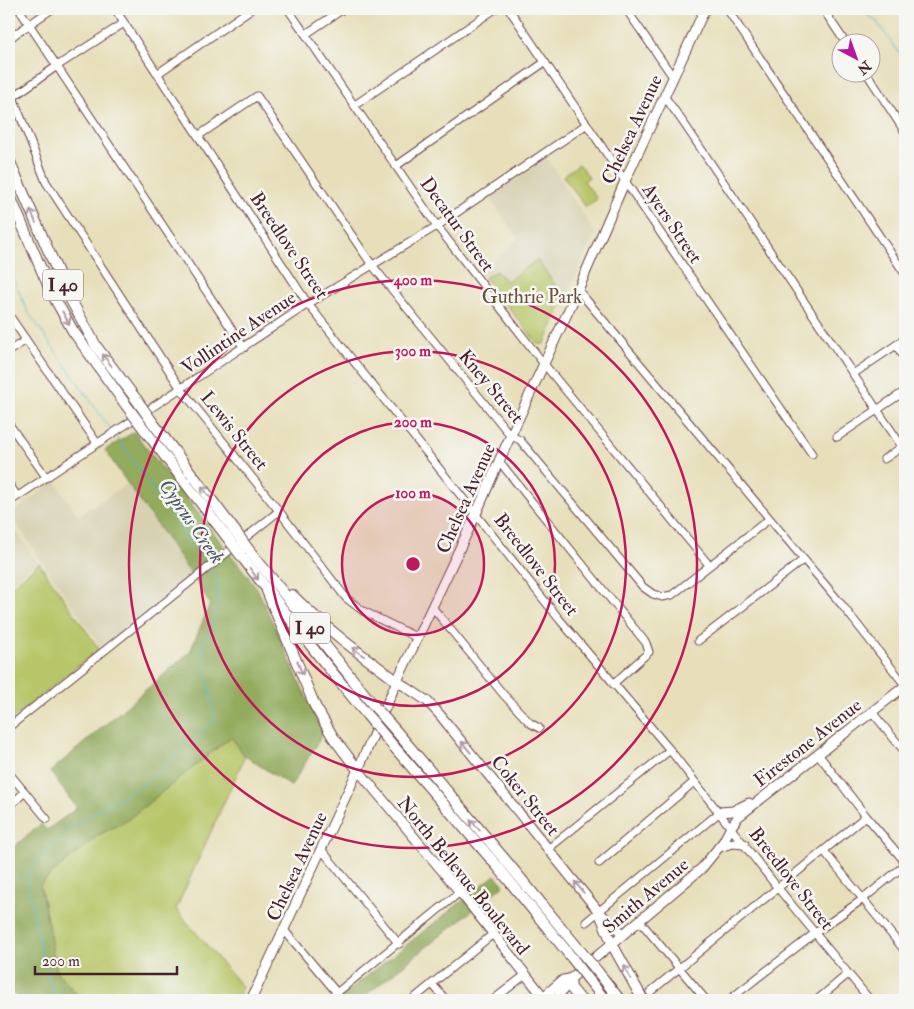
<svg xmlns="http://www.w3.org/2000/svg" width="914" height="1009" viewBox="0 0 914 1009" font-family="'IM FELL Double Pica',serif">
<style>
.built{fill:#d7d1b2}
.green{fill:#b8c669;stroke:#81724a}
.forest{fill:#92ab5d;stroke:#6e6544}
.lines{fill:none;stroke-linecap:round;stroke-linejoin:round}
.stream{stroke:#4bb5c9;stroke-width:1}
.minor-casing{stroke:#623c40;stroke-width:9}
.major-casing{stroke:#623c40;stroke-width:11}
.highway-casing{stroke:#623c40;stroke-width:12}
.minor{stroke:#fff;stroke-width:7}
.major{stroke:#fff;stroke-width:9}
.highway{stroke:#fff;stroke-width:10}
.highway-bridge-casing{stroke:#623c40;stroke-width:12;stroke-linecap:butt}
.highway-bridge{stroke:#fff;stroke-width:10}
.oneway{stroke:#ae9aa0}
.ring{fill:none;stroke:#c2185b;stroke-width:2.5}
.labels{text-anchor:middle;stroke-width:5;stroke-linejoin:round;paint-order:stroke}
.shield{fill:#f6f6f2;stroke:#7e6067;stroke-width:1}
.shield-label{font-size:18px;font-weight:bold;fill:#4a1f2b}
.street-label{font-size:19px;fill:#4a1f2b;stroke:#f6f6f2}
.park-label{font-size:19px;fill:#6b513e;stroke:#f6f6f2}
.water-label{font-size:20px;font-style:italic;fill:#4a5462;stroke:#f6f6f2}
.centre{fill:#c2185b;stroke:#f6f6f2;stroke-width:2.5}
.ring-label{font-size:15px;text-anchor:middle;font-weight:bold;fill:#c2185b;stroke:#f6f6f2;stroke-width:5;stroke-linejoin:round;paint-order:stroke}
</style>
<rect width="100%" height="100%" fill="#f6f6f2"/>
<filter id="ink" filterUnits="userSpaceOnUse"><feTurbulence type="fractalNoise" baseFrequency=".02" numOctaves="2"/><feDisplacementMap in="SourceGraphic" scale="10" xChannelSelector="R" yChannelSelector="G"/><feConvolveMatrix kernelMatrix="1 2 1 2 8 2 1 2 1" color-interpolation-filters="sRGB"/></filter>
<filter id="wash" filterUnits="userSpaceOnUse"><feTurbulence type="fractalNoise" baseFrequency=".0096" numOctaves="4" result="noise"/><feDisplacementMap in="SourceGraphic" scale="20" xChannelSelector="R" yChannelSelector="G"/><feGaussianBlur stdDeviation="1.12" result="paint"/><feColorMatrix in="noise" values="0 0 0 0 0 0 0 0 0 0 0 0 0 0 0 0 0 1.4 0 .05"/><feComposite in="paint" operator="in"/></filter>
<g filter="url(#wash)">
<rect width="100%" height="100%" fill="#e7dfba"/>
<g class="built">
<path d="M 547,158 L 595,233 L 545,343 L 540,345 L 537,343 L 485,278 L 481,272 L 518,238 L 489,197 Z"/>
<path d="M 55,480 L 78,516 L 127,484 L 191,573 L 101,647 L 10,515 Z"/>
<path d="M 9,521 L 37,562 L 9,586 Z"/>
</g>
<g class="green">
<path d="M 579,164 L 589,177 L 584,181 L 597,199 L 586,207 L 563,176 Z"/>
<path d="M 537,260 L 565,298 L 545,343 L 540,345 L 537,343 L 485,278 L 496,271 L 506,282 Z"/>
<path d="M 39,563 L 99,649 L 9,722 L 9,589 Z"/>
<path d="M 231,736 L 245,756 L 176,909 L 242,987 L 237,1000 L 82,1000 L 57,973 L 40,884 L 98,835 L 126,821 Z"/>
</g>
<g class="forest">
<path d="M 134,432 L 257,588 L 323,734 L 291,786 L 245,756 L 231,737 L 126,821 L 98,835 L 40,884 L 57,972 L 82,1000 L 21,1000 L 9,990 L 9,851 L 41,824 L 47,830 L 77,808 L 50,772 L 190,652 L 210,604 C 178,551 139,502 105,450 Z"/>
<path d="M 495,875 L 504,885 L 360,1000 L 337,1000 Z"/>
</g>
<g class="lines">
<g class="stream">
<path d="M 860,9 L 876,21 L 905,61"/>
<path d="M 9,270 L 28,312 L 111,430"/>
<path d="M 115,435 L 206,565"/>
<path d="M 56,1000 L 43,961 L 26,875 L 67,829 L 146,782 L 215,720 L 202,648 L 217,612 L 217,580 L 210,570"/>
</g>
</g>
</g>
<g filter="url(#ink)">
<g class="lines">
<defs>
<g id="minor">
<path d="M 19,9 L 244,348"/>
<path d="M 115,9 L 308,304 L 560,620 L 670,750 L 777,887 L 870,1000"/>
<path d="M 288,9 L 437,226 L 544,364 L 709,565"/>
<path d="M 509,9 L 625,181 L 812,454"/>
<path d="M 626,9 L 673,77"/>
<path d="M 727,9 L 905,274"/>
<path d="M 823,9 L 845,42"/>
<path d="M 124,23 L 57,66 L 13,97 L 46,182 L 181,389 L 279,511 L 346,598 L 363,611 L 418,638"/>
<path d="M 306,34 L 343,9"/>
<path d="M 9,40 L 14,35 L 52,9"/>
<path d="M 866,72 L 905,132"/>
<path d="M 157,74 L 251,9"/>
<path d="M 665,97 L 685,125 L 905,451"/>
<path d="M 355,105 L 495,9"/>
<path d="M 198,136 L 257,96 L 372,265 L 511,436 L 520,440 L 643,587 L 653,594 L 662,597 L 672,595 L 769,519"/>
<path d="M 396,166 L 545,62"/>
<path d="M 578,290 L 842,605 L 905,685"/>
<path d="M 9,315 L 97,443"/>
<path d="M 896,345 L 905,359"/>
<path d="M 9,351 L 26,340"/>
<path d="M 853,374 L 905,339"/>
<path d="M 9,424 L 46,477"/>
<path d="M 837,437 L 905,391"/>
<path d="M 884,459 L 905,445"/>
<path d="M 499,461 L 646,643 L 649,652 L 613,684"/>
<path d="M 9,484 L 17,496"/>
<path d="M 9,502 L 308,304 L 437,226 L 587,124"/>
<path d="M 433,608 L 503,694 L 530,723 L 539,728"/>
<path d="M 698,641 L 803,560"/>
<path d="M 872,712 L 905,752"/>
<path d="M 9,727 L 279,511"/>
<path d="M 818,754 L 866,816 L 905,862"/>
<path d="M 9,773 L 47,819"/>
<path d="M 9,806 L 25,792"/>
<path d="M 321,849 L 399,944"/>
<path d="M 548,849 L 670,750"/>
<path d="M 824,851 L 905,951"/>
<path d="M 599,863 L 694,782"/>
<path d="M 639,920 L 706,1000"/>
<path d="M 586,922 L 720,812"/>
<path d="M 284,930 L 337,993"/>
<path d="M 432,984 L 446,1000"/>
<path d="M 650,992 L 866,816"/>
<path d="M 328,1000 L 460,892"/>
<path d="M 412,1000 L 493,934"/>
<path d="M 493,1000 L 525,975"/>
<path d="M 729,1000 L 815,933 L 863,899 L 905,865"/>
<path d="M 817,1000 L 848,974"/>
</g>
<g id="major">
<path d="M 397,681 L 427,701 L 440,715 L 599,912 L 612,944"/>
<path d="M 358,770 L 460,892 L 546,1000"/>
<path d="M 720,812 L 733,811 L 749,803"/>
<path d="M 719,847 L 733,843 L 744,844"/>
<path d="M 601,914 L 623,934"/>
<path d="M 251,1000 L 357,772 L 397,681 L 476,514 L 499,461 L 578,290 L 625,181 L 705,9"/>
<path d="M 547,1000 L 549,992 L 563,980 L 570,979"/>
<path d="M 556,1000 C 559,992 567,988 570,979 L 702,868 L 723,842 L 731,827 L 738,817 L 905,686"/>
</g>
<g id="highway">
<path d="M 9,160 L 66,291 L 96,346 L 136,399"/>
<path d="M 9,194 L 51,292 L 73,331 L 126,405"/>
<path d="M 153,423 L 235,531"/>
<path d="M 144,429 L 227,537"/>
<path d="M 248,549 L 374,706"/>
<path d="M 242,557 L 319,656 L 367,715"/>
<path d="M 267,591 L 315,706 L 333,737 L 358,770"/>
<path d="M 292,595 C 324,627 360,654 397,681"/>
<path d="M 396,731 L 507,862 L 582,953"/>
<path d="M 389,741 L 498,867 L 572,958"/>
<path d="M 612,944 L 643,1000"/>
<path d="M 598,972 L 620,1000"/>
<path d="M 570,979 L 571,988 L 581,1000"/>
<path d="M 589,980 L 605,1000"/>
</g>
</defs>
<use href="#minor" class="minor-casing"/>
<use href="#major" class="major-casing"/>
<use href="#highway" class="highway-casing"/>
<use href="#minor" class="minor"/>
<use href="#major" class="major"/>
<use href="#highway" class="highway"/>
<defs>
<g id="highway-bridge">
<path d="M 136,399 L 153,423"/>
<path d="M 126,405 L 144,429"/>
<path d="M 235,531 L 248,549"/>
<path d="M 227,537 L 242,557"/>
<path d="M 374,706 L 396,731"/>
<path d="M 367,715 L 389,741"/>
<path d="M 582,953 L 598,972"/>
<path d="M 572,958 L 589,980"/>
</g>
</defs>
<use href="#highway-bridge" class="highway-bridge-casing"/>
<use href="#highway-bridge" class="highway-bridge"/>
</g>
<defs><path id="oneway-shaft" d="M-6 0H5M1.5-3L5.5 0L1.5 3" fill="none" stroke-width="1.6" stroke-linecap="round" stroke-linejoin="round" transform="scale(1.25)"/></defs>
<g class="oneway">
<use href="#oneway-shaft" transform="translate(33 216) rotate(-113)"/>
<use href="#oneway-shaft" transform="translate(66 318) rotate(61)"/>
<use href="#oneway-shaft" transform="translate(107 360) rotate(-127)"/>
<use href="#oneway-shaft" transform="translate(206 492) rotate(-127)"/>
<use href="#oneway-shaft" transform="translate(254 574) rotate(54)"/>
<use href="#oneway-shaft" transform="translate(358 652) rotate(-145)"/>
<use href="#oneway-shaft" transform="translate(300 668) rotate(68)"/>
<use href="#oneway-shaft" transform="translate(466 747) rotate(-129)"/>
<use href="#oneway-shaft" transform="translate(475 825) rotate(-131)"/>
<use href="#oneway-shaft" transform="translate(579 887) rotate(-129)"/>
<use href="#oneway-shaft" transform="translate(627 972) rotate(-117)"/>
</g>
</g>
<circle cx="413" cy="564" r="71" fill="#c2185b" fill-opacity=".12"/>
<g class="ring">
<circle cx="413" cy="564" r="71"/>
<circle cx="413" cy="564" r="142"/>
<circle cx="413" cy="564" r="213"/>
<circle cx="413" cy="564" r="284"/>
</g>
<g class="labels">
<g class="shield">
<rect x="43" y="269.5" width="40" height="31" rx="4"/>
<rect x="290" y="612.5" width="40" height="31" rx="4"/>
</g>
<g class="shield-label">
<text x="63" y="291">I 40</text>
<text x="310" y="634">I 40</text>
</g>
<g class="street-label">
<text transform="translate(631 129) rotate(-65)" y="7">Chelsea Avenue</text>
<text transform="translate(673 223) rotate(56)" y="7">Ayers Street</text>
<text transform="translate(458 224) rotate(54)" y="7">Decatur Street</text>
<text transform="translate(290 245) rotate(56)" y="7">Breedlove Street</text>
<text transform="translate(238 332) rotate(-34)" y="7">Vollintine Avenue</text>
<text transform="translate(492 386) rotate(50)" y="7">Kney Street</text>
<text transform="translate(235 430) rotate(51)" y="7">Lewis Street</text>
<text transform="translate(465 498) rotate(-66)" y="7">Chelsea Avenue</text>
<text transform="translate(537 564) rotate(52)" y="7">Breedlove Street</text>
<text transform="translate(807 742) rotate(-38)" y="7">Firestone Avenue</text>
<text transform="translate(526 795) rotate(51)" y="7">Coker Street</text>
<text transform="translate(296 866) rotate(-65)" y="7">Chelsea Avenue</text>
<text transform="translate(464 875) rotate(51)" y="7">North Bellevue Boulevard</text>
<text transform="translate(792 878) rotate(52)" y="7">Breedlove Street</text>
<text transform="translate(645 895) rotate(-40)" y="7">Smith Avenue</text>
</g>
<g class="park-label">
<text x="532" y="303">Guthrie Park</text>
</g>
<g class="water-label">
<text transform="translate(192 521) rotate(55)" y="7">Cyprus Creek</text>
</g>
</g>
<circle cx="413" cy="564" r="8" class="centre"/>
<g class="ring-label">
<text x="413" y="285">400 m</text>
<text x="413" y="356">300 m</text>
<text x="413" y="427">200 m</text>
<text x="413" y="498">100 m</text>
</g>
<rect width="914" height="1009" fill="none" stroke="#f6f6f2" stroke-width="30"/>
<g transform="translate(856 58) rotate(139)"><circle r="24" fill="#f6f6f2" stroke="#b1a0a2"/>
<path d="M0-4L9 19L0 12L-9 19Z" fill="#b5179e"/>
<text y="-8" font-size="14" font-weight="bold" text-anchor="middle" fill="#4a1f2b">N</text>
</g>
<path d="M35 966v8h142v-8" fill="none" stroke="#4a1f2b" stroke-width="2.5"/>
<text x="42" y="966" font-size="15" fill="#4a1f2b" stroke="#f6f6f2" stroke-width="4" paint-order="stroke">200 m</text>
</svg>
